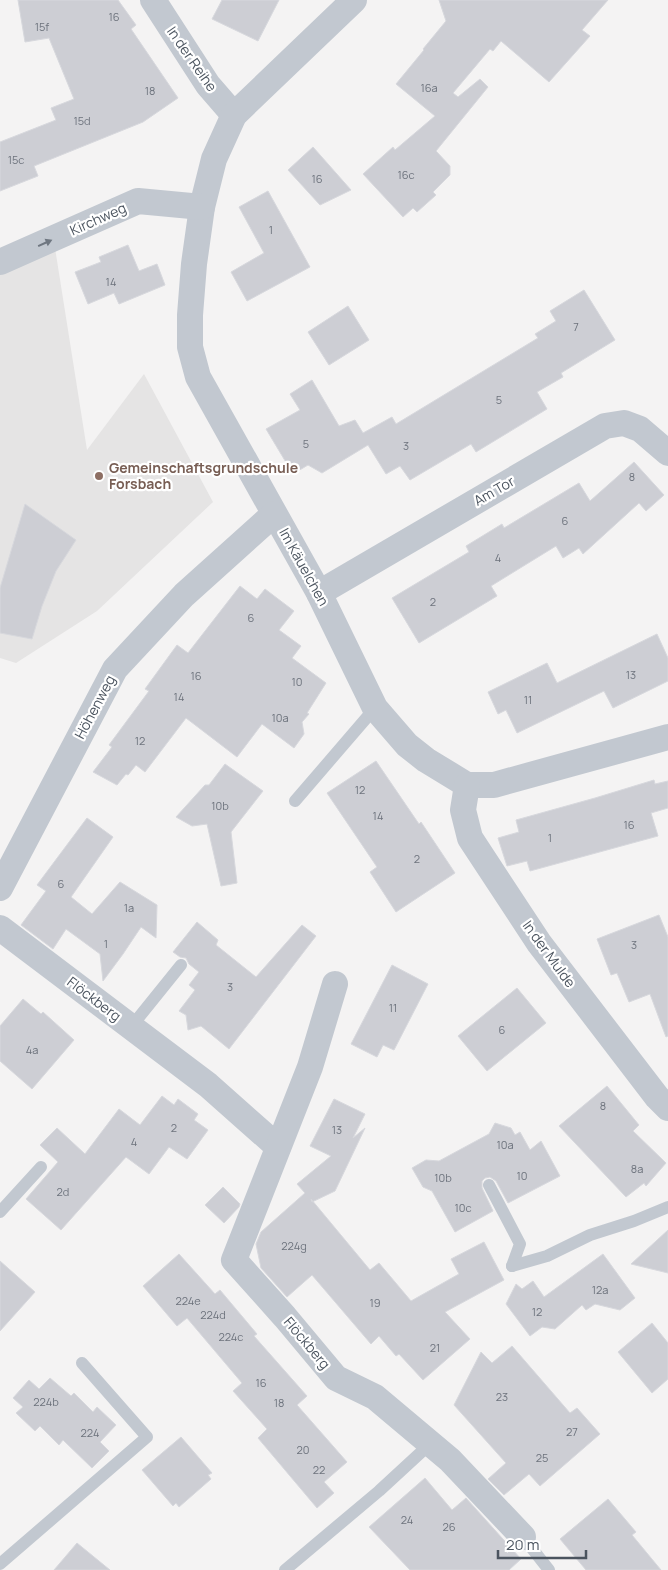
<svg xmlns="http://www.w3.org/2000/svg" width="668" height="1570" viewBox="0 0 668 1570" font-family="Manrope,sans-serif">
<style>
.education{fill:#e5e4e4}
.building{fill:#cdced4;stroke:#d7d8dd}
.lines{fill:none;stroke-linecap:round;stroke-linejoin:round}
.service{stroke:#c2c8d0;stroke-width:12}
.minor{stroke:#c2c8d0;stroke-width:26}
.oneway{fill:#6f7781}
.education-dot{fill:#8d6e63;stroke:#fff;stroke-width:2}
.labels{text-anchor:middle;stroke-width:4.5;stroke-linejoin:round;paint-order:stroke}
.number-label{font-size:11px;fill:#6c727c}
.street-label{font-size:14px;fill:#4b545f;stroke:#fff}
.education-label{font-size:14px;font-weight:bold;fill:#785e54;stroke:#fff;text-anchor:start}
</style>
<rect width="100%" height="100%" fill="#f4f3f3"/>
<path class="education" d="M 55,248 L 87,450 L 144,374 L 213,502 L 97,611 L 16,663 L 0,658 L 0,272 Z"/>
<g class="building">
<path d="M 18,0 L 118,0 L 136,25 L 131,29 L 178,98 L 143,122 L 34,166 L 38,176 L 0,191 L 0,142 L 56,120 L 51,108 L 74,99 L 49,38 L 25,42 Z"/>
<path d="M 222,0 L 279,0 L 258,41 L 212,19 Z"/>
<path d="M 439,0 L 608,0 L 582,30 L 590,36 L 549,82 L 501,41 L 493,51 L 490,49 L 453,93 L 458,97 L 480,79 L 488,87 L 436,151 L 450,166 L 450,175 L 433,192 L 436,195 L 417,212 L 413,208 L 403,217 L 363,174 L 393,147 L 395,150 L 435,116 L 396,84 L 424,50 L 423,49 L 446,21 Z"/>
<path d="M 313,147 L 351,190 L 320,205 L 288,170 Z"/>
<path d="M 268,191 L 310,267 L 247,301 L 231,272 L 264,253 L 239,207 Z"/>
<path d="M 128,245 L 139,271 L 157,264 L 165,285 L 119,304 L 114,293 L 88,304 L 75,272 L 101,262 L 99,257 Z"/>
<path d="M 584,290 L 615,340 L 561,373 L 563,377 L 537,392 L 547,409 L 476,452 L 471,444 L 410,480 L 400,466 L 386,474 L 368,445 L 322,473 L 308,465 L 293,474 L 266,429 L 300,410 L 290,394 L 312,380 L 339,426 L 355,420 L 363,433 L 392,417 L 396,424 L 538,338 L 535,334 L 556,321 L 550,311 Z"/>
<path d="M 348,306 L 369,340 L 329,365 L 308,332 Z"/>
<path d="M 634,462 L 664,495 L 646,511 L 639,503 L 583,554 L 579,548 L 563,558 L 556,546 L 491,586 L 497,596 L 419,643 L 392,598 L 469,552 L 466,546 L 502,524 L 504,528 L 579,483 L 590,501 Z"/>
<path d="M 25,504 L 76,540 L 56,571 L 42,606 L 32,639 L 0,633 L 0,588 Z"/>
<path d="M 240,586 L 257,599 L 265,589 L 294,611 L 279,630 L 301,646 L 292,658 L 326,683 L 307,713 L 309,714 L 302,722 L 304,734 L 294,748 L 262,724 L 237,757 L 186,718 L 145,772 L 136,765 L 128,775 L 126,774 L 117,785 L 93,772 L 112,747 L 109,745 L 149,691 L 145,689 L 177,645 L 188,653 Z"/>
<path d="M 657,634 L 668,658 L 668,681 L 613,708 L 604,691 L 517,733 L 506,710 L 498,714 L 488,692 L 547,663 L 557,683 Z"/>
<path d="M 376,761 L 419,824 L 421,822 L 455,873 L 396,912 L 370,872 L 377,867 L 327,793 Z"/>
<path d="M 225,764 L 263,791 L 231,832 L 237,883 L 221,886 L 207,824 L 192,826 L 176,817 L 205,785 L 209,785 Z"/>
<path d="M 654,780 L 655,784 L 668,781 L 668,808 L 651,813 L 658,836 L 530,871 L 527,861 L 507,866 L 498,838 L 519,832 L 516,820 L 595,798 Z"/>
<path d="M 87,818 L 113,837 L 71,897 L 92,914 L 120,882 L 157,905 L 156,938 L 141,927 L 123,954 L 103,981 L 100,954 L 66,929 L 53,949 L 21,925 L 46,891 L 37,885 Z"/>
<path d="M 659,915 L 668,937 L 668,1036 L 666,1037 L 650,994 L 629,1002 L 617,973 L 611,975 L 597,939 Z"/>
<path d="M 197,922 L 218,940 L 216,945 L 256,977 L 302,925 L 316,936 L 229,1049 L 201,1026 L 188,1030 L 186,1015 L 179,1011 L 195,990 L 189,985 L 199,972 L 189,964 L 186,958 L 180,957 L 173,952 Z"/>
<path d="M 392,965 L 428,984 L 394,1050 L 383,1045 L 377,1057 L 351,1044 Z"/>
<path d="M 517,988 L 546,1023 L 487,1071 L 458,1036 Z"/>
<path d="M 23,999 L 41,1014 L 43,1012 L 74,1040 L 32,1089 L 0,1061 L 0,1026 Z"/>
<path d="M 607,1086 L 639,1125 L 633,1131 L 666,1163 L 646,1186 L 644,1183 L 626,1197 L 559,1126 Z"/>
<path d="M 162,1096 L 174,1105 L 178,1099 L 198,1114 L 194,1120 L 208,1130 L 187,1159 L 169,1147 L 149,1174 L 126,1157 L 61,1230 L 26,1199 L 58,1162 L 40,1145 L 57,1128 L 85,1154 L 119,1109 L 140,1125 Z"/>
<path d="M 334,1099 L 365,1114 L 353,1138 L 365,1128 L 335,1191 L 312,1202 L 311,1199 L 370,1270 L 379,1263 L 411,1301 L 459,1274 L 451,1259 L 484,1242 L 504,1280 L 445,1312 L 470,1339 L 423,1380 L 399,1354 L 396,1356 L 379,1336 L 371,1344 L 312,1275 L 287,1297 L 261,1268 L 256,1244 L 261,1232 L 305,1193 L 297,1184 L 331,1156 L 310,1146 Z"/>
<path d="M 495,1123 L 511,1128 L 515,1135 L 520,1132 L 530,1150 L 541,1141 L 560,1176 L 508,1203 L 496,1181 L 490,1177 L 485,1178 L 482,1181 L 482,1188 L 493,1211 L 455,1232 L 432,1191 L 423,1187 L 412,1168 L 426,1160 L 439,1161 L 489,1134 Z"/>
<path d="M 223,1187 L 240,1204 L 239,1207 L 224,1223 L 205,1205 Z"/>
<path d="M 668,1230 L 668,1273 L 631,1264 Z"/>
<path d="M 179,1254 L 215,1294 L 220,1290 L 257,1334 L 254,1336 L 307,1396 L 297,1405 L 347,1462 L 324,1482 L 334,1493 L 317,1508 L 258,1438 L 267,1429 L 233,1391 L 242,1383 L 187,1318 L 177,1326 L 143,1286 Z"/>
<path d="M 603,1254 L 635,1298 L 620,1310 L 595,1304 L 586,1310 L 582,1305 L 555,1329 L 542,1327 L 530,1336 L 506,1304 L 516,1284 L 522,1289 L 533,1281 L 544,1297 Z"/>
<path d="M 0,1261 L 35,1292 L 0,1331 Z"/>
<path d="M 652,1323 L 668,1343 L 668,1379 L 652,1393 L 618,1352 Z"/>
<path d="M 512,1346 L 570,1413 L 577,1408 L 600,1434 L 540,1486 L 529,1474 L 504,1495 L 488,1479 L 506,1463 L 454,1405 L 481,1352 L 492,1363 Z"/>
<path d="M 50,1378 L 71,1396 L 74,1393 L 93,1412 L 97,1407 L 116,1425 L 100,1442 L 109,1451 L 92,1468 L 63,1440 L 59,1445 L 40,1426 L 35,1431 L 16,1413 L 23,1407 L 13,1398 L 29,1380 L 39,1389 Z"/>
<path d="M 181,1437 L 212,1473 L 208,1475 L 211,1479 L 179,1507 L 176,1503 L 173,1506 L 142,1470 Z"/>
<path d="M 425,1478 L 452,1510 L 466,1498 L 521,1559 L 509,1570 L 410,1570 L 369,1527 Z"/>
<path d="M 608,1499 L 636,1532 L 632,1535 L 661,1570 L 586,1570 L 560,1539 Z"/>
<path d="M 77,1543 L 110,1570 L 54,1570 Z"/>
</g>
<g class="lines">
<g class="service">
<path d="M 295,801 L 375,708"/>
<path d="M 131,1027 L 181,965"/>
<path d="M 489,1185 L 520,1244 L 512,1266"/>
<path d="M 0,1212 L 41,1167"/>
<path d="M 512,1266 L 547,1256 L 590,1235 L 634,1221 L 668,1207"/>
<path d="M 523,1537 L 549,1570"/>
<path d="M 0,1564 L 147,1437 L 82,1363"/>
<path d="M 285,1570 L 379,1491 L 430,1444"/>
</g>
<g class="minor">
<path d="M 153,0 L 208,85 L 234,115"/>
<path d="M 354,0 L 234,115 L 214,159 L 202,207 L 194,264 L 190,315 L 190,347 L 198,377 L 319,593 L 375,708 L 407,745 L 426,760 L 467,785 L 494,785 L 668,737"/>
<path d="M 0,262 L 138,201 L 202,207"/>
<path d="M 319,593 L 605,426 L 624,423 L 640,429 L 668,453"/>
<path d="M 467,785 L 463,810 L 470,838 L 539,943 L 657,1097 L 668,1108"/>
<path d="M 0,888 L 115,669 L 184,595 L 274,514"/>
<path d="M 0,928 L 208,1085 L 278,1147"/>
<path d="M 335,984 L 310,1067 L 234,1260 L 285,1317 L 336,1378 L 375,1397 L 450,1460 L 523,1537"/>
</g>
</g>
<defs><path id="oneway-solid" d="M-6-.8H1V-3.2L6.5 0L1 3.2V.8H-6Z" transform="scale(1.25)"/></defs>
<use class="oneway" href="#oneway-solid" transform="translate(45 243) rotate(-24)"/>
<circle class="education-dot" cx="99" cy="476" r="5"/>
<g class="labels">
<g class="number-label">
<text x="114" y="21">16</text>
<text x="42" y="31">15f</text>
<text x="429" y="92">16a</text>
<text x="150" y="95">18</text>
<text x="82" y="125">15d</text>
<text x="16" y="164">15c</text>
<text x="406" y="179">16c</text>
<text x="317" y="183">16</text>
<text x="271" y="234">1</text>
<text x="111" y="286">14</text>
<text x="576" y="331">7</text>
<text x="499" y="404">5</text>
<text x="306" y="448">5</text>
<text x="406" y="450">3</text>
<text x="632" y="481">8</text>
<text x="565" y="525">6</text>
<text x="498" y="562">4</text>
<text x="433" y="606">2</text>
<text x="251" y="622">6</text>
<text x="631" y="679">13</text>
<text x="196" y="680">16</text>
<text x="297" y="686">10</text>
<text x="179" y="701">14</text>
<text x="528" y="704">11</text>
<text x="280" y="722">10a</text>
<text x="140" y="745">12</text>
<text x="360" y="794">12</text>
<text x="220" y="810">10b</text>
<text x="378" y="820">14</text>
<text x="629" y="829">16</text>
<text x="550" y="842">1</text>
<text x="417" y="863">2</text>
<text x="61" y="888">6</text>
<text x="129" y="912">1a</text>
<text x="106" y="948">1</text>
<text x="634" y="949">3</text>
<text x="230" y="991">3</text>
<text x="393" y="1012">11</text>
<text x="502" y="1034">6</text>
<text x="32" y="1054">4a</text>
<text x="603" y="1110">8</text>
<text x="174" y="1132">2</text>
<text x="337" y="1134">13</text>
<text x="134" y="1146">4</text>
<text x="505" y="1149">10a</text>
<text x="637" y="1173">8a</text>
<text x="522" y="1180">10</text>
<text x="443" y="1182">10b</text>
<text x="63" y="1196">2d</text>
<text x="463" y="1212">10c</text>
<text x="294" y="1250">224g</text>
<text x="600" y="1294">12a</text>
<text x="188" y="1305">224e</text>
<text x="375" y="1307">19</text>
<text x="537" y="1316">12</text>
<text x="213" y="1319">224d</text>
<text x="231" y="1341">224c</text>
<text x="435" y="1352">21</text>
<text x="261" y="1387">16</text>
<text x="502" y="1401">23</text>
<text x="46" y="1406">224b</text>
<text x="279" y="1407">18</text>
<text x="572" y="1436">27</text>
<text x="90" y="1437">224</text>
<text x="303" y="1454">20</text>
<text x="542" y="1462">25</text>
<text x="319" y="1474">22</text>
<text x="407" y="1524">24</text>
<text x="449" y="1531">26</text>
</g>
<g class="street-label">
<text transform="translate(192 59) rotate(55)" y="5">In der Reihe</text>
<text transform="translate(98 219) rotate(-24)" y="5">Kirchweg</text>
<text transform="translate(494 491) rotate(-30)" y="5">Am Tor</text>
<text transform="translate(304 567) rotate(61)" y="5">Im Käuelchen</text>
<text transform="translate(95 707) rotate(-62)" y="5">Höhenweg</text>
<text transform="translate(549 954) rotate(54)" y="5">In der Mulde</text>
<text transform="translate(94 999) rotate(37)" y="5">Flöckberg</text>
<text transform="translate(307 1343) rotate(50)" y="5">Flöckberg</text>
</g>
<g class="education-label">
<text x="109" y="473">Gemeinschaftsgrundschule<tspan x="109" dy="16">Forsbach</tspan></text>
</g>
</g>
<path d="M498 1550v8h88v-8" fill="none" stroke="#4b545f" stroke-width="2.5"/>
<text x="506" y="1550" font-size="15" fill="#4b545f" stroke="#ffffff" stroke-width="4" paint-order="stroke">20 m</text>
</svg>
